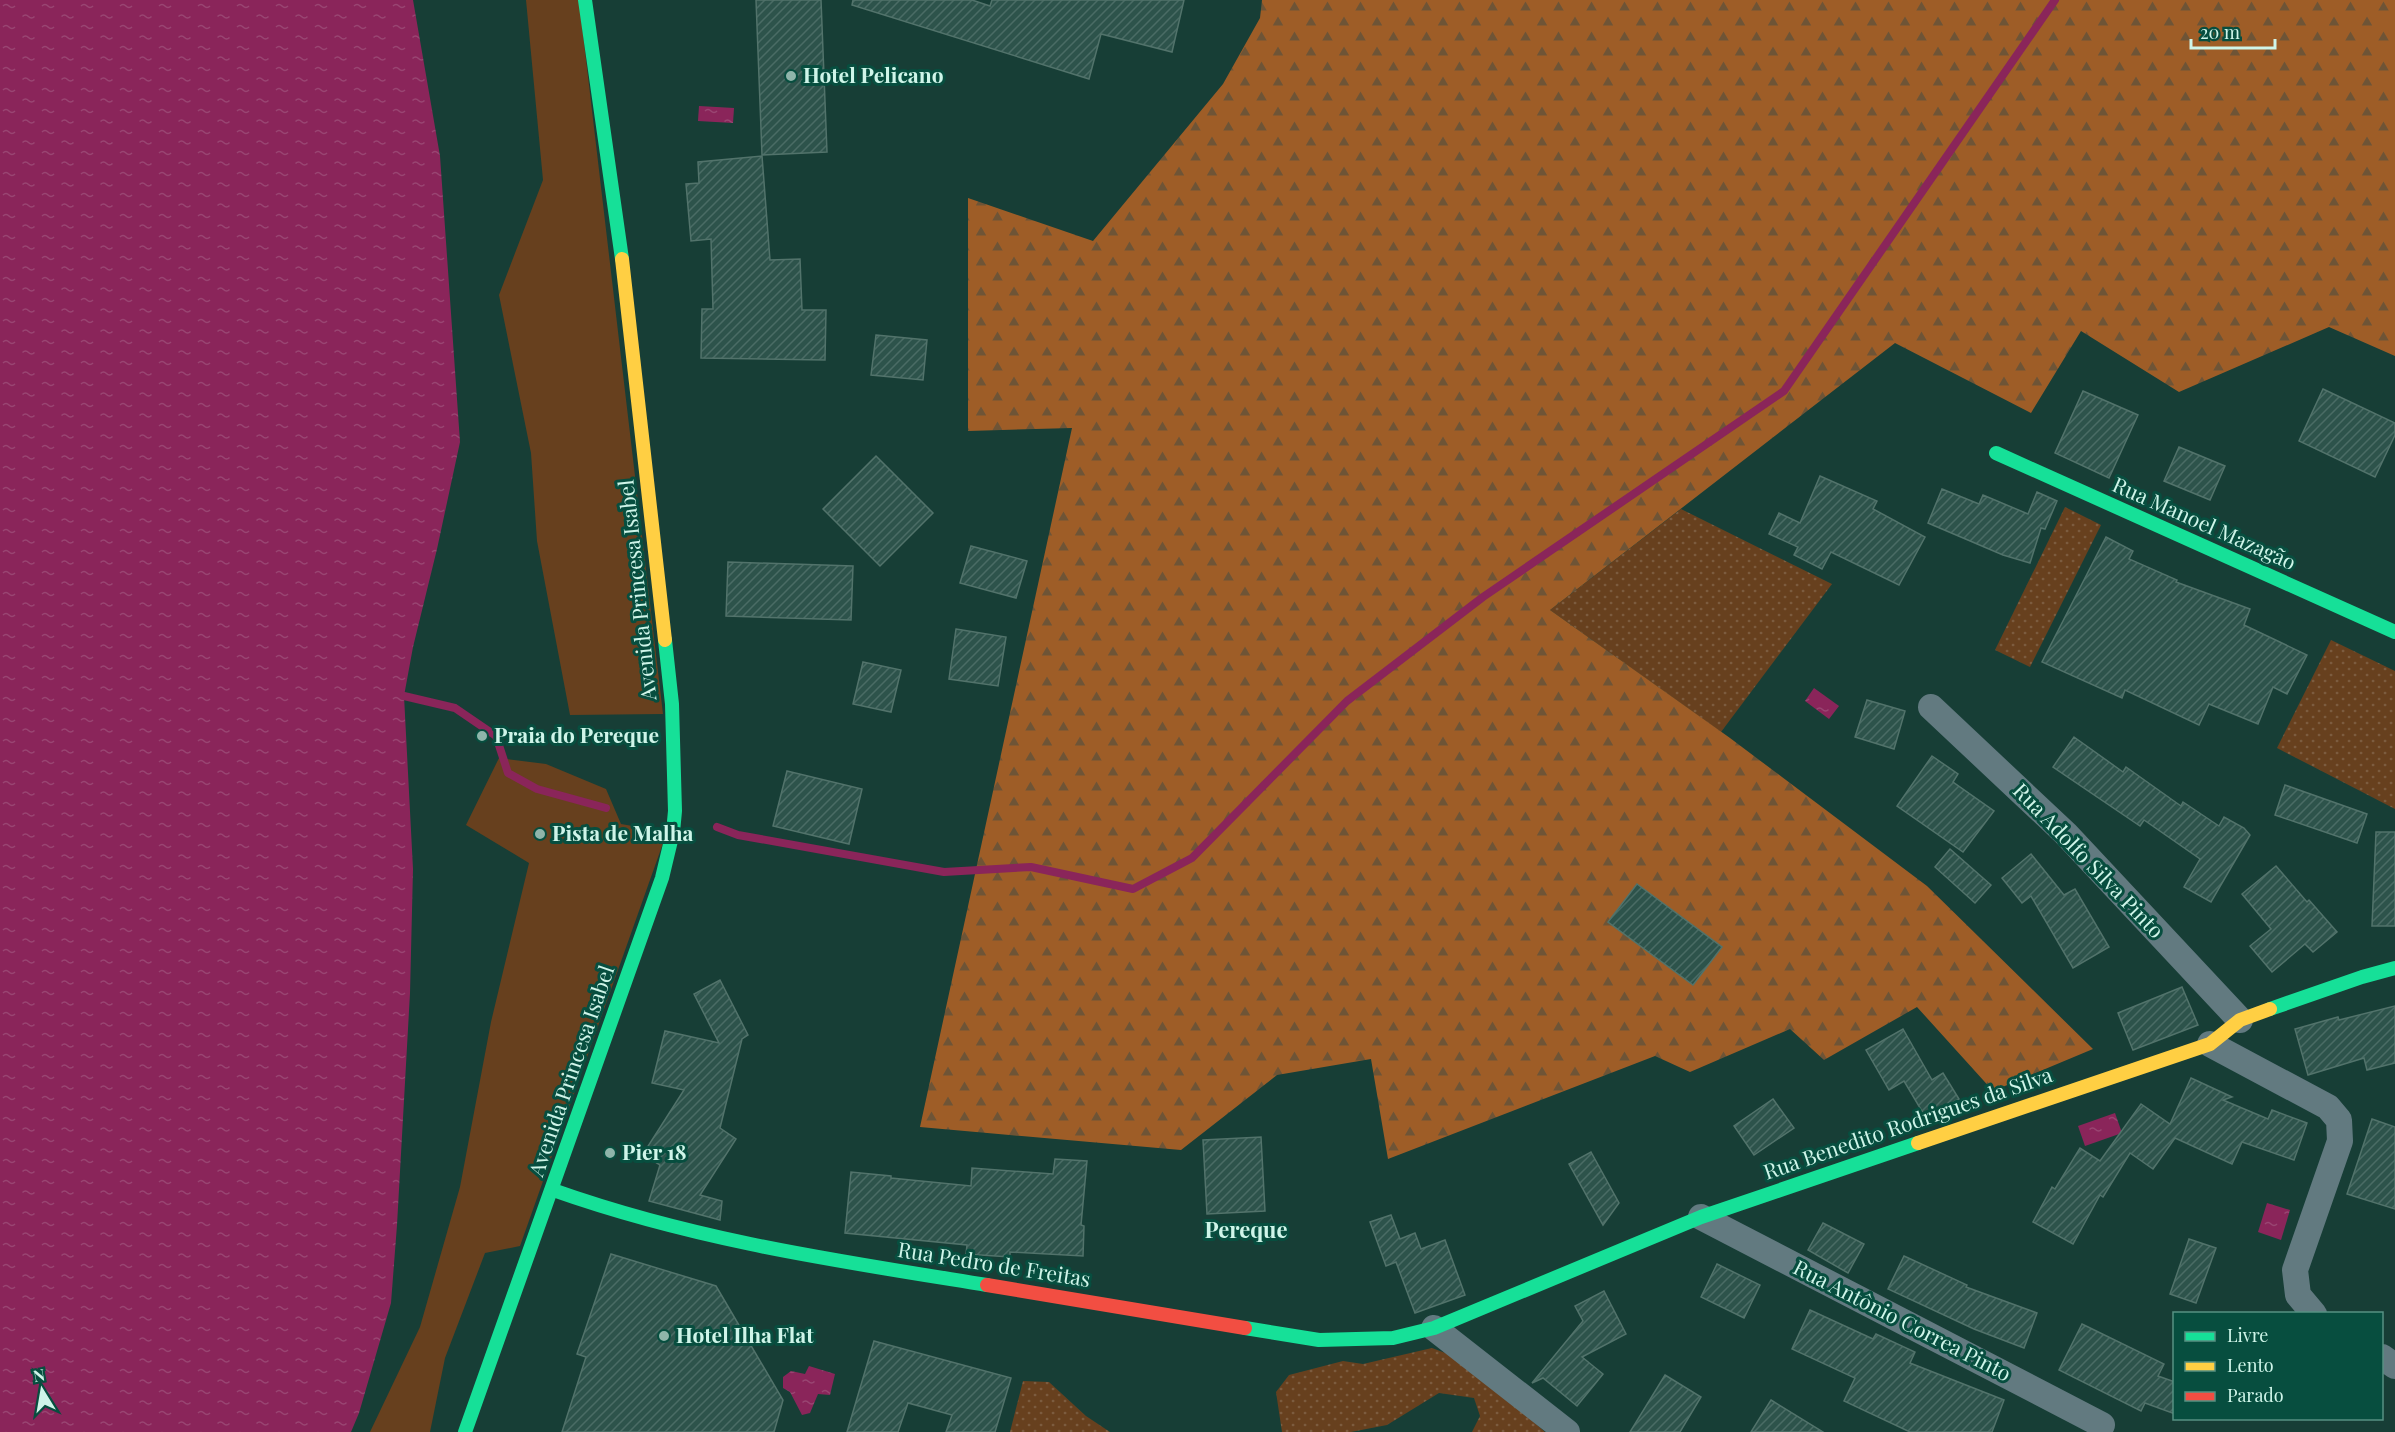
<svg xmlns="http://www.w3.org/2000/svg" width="2395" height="1432" viewBox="0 0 2395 1432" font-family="'Playfair Display',serif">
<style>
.grass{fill:url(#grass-dots)}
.forest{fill:url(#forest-firs)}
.park{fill:#67401e}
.water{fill:url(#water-ripples)}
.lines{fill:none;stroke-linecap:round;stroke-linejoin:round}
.stream{stroke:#8a255a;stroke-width:8}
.building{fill:url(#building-hatch);stroke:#52736b;stroke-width:1.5}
.street{stroke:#627a80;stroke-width:26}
.fast{stroke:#16e098;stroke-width:14}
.slow{stroke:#ffcf43;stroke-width:14}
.jam{stroke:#f24e42;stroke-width:14}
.poi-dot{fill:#8fb5aa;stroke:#074e3f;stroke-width:2}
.labels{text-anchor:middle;stroke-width:6;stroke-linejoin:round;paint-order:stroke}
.poi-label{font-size:21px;font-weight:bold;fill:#cff5e9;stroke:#074e3f;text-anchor:start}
.street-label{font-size:21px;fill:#cff5e9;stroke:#074e3f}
.neighbourhood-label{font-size:22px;font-weight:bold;fill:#cff5e9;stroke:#074e3f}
</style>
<defs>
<pattern id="grass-dots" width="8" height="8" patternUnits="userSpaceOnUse" patternTransform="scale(1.5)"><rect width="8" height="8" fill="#67401e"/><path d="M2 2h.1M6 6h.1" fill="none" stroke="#7c5c3f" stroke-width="1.8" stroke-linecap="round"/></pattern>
<pattern id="forest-firs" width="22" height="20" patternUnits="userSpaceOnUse" patternTransform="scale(1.5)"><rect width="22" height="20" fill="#9e5d27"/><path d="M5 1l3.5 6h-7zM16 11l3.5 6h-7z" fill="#6e5436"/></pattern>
<pattern id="water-ripples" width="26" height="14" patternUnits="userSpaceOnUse" patternTransform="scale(1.5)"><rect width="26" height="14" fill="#8a255a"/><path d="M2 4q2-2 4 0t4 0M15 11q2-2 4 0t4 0" fill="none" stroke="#994572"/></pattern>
<pattern id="building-hatch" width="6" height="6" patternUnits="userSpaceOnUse" patternTransform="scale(1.5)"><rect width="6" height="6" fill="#2d534b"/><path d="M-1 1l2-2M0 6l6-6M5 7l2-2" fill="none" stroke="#4a6c65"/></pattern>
</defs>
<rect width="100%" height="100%" fill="#173e36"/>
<g class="grass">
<path d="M 2065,507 L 2101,525 L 2030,667 L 1995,650 Z"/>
<path d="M 1681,509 L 1832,584 L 1721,732 L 1550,610 Z"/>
<path d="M 2331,640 L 2395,671 L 2395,809 L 2277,748 Z"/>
<path d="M 1432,1348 L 1464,1360 L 1545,1432 L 1472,1432 L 1480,1416 L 1474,1398 L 1439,1393 L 1387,1425 L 1351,1432 L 1282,1432 L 1276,1392 L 1289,1375 L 1343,1361 L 1363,1364 Z"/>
<path d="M 1023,1381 L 1049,1382 L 1086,1416 L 1110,1432 L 1010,1432 Z"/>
</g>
<path class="forest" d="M 1262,0 L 2395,0 L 2395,356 L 2329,327 L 2179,392 L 2081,331 L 2031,413 L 1895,343 L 1550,610 L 1730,738 L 1927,886 L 2093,1049 L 1993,1091 L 1917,1007 L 1824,1060 L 1790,1029 L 1690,1072 L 1655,1056 L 1388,1159 L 1371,1059 L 1277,1075 L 1181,1150 L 920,1127 L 1072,428 L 968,431 L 968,198 L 1093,241 L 1223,84 L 1260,18 Z"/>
<g class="park">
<path d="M 526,0 L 579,0 L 663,714 L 570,715 L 537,541 L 531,453 L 499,295 L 543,180 Z"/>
<path d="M 499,758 L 546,764 L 606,789 L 621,824 L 667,832 L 520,1246 L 485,1253 L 445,1358 L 430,1432 L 370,1432 L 420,1327 L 460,1187 L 491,1022 L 529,863 L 466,825 Z"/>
</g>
<g class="water">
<path d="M 0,0 L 413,0 L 440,156 L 460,442 L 437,549 L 413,647 L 404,696 L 413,869 L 410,993 L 397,1225 L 391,1303 L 359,1413 L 351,1432 L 0,1432 Z"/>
<path d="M 699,106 L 734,108 L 733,123 L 698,121 Z"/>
<path d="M 1814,688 L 1839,706 L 1829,719 L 1805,701 Z"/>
<path d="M 2115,1113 L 2122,1133 L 2085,1146 L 2078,1126 Z"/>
<path d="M 2267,1203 L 2290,1210 L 2281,1240 L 2258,1232 Z"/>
<path d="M 809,1366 L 835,1374 L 830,1395 L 818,1394 L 810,1413 L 802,1415 L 790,1392 L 783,1388 L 783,1377 L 791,1371 L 805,1374 Z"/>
</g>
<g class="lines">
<g class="stream">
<path d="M 404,696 L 455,708 L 496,736 L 508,773 L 537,789 L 606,808"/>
<path d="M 717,827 L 738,835 L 944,872 L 1031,867 L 1133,889 L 1192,858 L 1347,701 L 1483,597 L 1784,391 L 2055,0"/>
</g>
</g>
<g class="building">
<path d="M 756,0 L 821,0 L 827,152 L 762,155 Z"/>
<path d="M 853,0 L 972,0 L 990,6 L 992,0 L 1184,0 L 1172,52 L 1101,34 L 1089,79 L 852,5 Z"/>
<path d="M 762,156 L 770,260 L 800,259 L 802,310 L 826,310 L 825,360 L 701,358 L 702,309 L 713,309 L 711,239 L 691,241 L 686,184 L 699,183 L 698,162 Z"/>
<path d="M 876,335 L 927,340 L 923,380 L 871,375 Z"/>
<path d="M 2323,389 L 2395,423 L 2395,435 L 2375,477 L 2299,441 Z"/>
<path d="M 2083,391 L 2138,415 L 2109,478 L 2055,453 Z"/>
<path d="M 2179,447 L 2225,466 L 2210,500 L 2164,481 Z"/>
<path d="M 876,456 L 933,513 L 880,566 L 823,509 Z"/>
<path d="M 1820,476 L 1877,501 L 1873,509 L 1925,537 L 1899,585 L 1831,552 L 1822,569 L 1794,555 L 1798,547 L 1769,534 L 1779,513 L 1800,523 Z"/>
<path d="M 1942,489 L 1979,504 L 1983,495 L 2028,514 L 2037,492 L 2057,501 L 2045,529 L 2041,528 L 2030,563 L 2003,555 L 1928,523 Z"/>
<path d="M 2106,537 L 2133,551 L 2129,559 L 2177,580 L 2176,582 L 2250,609 L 2244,625 L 2307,655 L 2287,694 L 2273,687 L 2258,724 L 2209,704 L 2199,725 L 2125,690 L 2122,698 L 2042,662 Z"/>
<path d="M 971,546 L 1027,561 L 1016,598 L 960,583 Z"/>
<path d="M 728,562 L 853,566 L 851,620 L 726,616 Z"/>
<path d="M 956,629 L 1006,637 L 998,686 L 949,679 Z"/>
<path d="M 863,662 L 901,670 L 891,712 L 853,704 Z"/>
<path d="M 1867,700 L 1905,711 L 1894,749 L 1855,737 Z"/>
<path d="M 2074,737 L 2123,772 L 2126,767 L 2181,806 L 2183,802 L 2219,826 L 2224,817 L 2244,828 L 2250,835 L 2211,902 L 2184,887 L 2200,859 L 2144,820 L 2140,826 L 2053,767 Z"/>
<path d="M 1932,756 L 1958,774 L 1953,782 L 1994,811 L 1963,852 L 1897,806 Z"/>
<path d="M 787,771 L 862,789 L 849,844 L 773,826 Z"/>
<path d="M 2285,785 L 2367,814 L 2357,843 L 2275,815 Z"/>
<path d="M 2376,832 L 2395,832 L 2395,926 L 2372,926 Z"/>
<path d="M 1950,849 L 1991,885 L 1975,903 L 1935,867 Z"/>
<path d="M 2031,854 L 2064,895 L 2075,889 L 2109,947 L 2073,968 L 2031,896 L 2022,903 L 2002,878 Z"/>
<path d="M 2276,866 L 2307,902 L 2309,900 L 2337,932 L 2313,952 L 2305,944 L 2272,972 L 2250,946 L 2271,929 L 2242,894 Z"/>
<path d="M 1637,884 L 1722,947 L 1693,985 L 1608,922 Z"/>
<path d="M 720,980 L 748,1035 L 742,1039 L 720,1128 L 736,1139 L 700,1195 L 722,1201 L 720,1220 L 649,1201 L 660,1165 L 643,1154 L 684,1090 L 652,1083 L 665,1031 L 719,1043 L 694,994 Z"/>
<path d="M 2182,987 L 2198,1025 L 2133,1050 L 2118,1013 Z"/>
<path d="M 2395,1006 L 2395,1063 L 2367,1070 L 2364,1058 L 2308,1075 L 2295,1029 L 2338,1017 L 2339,1020 Z"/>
<path d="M 1903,1029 L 1932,1080 L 1943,1073 L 1959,1099 L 1926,1118 L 1904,1081 L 1889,1090 L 1866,1050 Z"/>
<path d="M 2191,1078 L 2232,1097 L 2223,1100 L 2268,1119 L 2272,1110 L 2307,1123 L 2294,1160 L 2242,1142 L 2232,1164 L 2175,1138 L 2153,1169 L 2130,1153 L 2103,1197 L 2100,1195 L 2073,1244 L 2033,1222 L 2052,1187 L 2055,1189 L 2080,1148 L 2100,1161 L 2141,1104 L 2170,1124 Z"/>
<path d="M 1773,1099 L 1794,1128 L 1754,1155 L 1734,1126 Z"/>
<path d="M 2372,1119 L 2395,1127 L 2395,1209 L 2347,1194 Z"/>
<path d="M 1261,1137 L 1265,1211 L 1207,1214 L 1203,1140 Z"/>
<path d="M 1591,1152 L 1619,1203 L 1603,1225 L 1569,1164 Z"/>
<path d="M 1055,1159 L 1087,1161 L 1081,1225 L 1084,1226 L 1083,1256 L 1010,1252 L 1010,1257 L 966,1254 L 967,1245 L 845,1233 L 851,1172 L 891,1176 L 891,1178 L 971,1186 L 972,1168 L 1053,1174 Z"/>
<path d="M 1391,1215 L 1400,1239 L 1415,1233 L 1421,1249 L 1445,1240 L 1465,1295 L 1415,1313 L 1396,1262 L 1386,1266 L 1370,1222 Z"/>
<path d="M 1823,1223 L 1864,1244 L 1848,1273 L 1808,1250 Z"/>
<path d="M 2189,1239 L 2216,1248 L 2196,1303 L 2170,1294 Z"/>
<path d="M 611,1254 L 716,1286 L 783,1400 L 774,1432 L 562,1432 L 586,1357 L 577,1354 Z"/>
<path d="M 1904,1256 L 1967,1285 L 1966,1287 L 2037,1313 L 2024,1348 L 1974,1329 L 1888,1289 Z"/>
<path d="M 1717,1264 L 1760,1285 L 1744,1318 L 1701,1297 Z"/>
<path d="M 1604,1291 L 1626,1334 L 1582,1357 L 1603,1374 L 1577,1406 L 1543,1378 L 1532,1383 L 1583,1321 L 1575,1306 Z"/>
<path d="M 1810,1310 L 1873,1339 L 1876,1334 L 1915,1352 L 1910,1363 L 2004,1400 L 1992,1432 L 1910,1432 L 1844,1401 L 1855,1378 L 1792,1349 Z"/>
<path d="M 2082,1324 L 2164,1364 L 2158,1376 L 2175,1382 L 2175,1414 L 2145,1403 L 2141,1411 L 2059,1370 Z"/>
<path d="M 874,1341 L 1011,1378 L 995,1432 L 946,1432 L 952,1415 L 908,1403 L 898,1432 L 847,1432 Z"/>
<path d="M 1665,1375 L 1701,1397 L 1680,1432 L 1630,1432 Z"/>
<path d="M 1771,1400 L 1823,1432 L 1751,1432 Z"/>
</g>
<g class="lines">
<g class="street">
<path d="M 1931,707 L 2066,834 L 2240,1020"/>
<path d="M 2210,1044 L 2328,1107 L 2339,1120 L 2340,1141 L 2295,1270 L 2298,1295 L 2314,1314"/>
<path d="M 1701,1217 L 2102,1425"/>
<path d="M 1434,1328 L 1567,1432"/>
<path d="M 2382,1357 L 2395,1366"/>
</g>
<g class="fast">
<path d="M 585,0 L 622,259"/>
<path d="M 1996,453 L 2395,632"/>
<path d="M 2270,1009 L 2362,977 L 2395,968"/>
<path d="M 553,1190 C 697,1241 838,1261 987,1285"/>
<path d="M 1245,1328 L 1319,1340 L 1393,1338 L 1434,1328 L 1701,1217 L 1918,1143"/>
<path d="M 465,1432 L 662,878 L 673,832 L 675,811 L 672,704 L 665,640"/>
</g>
<g class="slow">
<path d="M 622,259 L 665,640"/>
<path d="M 1918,1143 L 2210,1044 L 2240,1020 L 2270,1009"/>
</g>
<path class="jam" d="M 987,1285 L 1245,1328"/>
</g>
<g class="poi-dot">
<circle cx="791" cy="76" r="6"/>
<circle cx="482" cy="736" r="6"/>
<circle cx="540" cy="834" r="6"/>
<circle cx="610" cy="1153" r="6"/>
<circle cx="664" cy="1336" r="6"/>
</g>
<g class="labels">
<g class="poi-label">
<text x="803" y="83">Hotel Pelicano</text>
<text x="494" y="743">Praia do Pereque</text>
<text x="552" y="841">Pista de Malha</text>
<text x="622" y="1160">Pier 18</text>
<text x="676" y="1343">Hotel Ilha Flat</text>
</g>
<g class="street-label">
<text transform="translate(2204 524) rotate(24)" y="7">Rua Manoel Mazagão</text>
<text transform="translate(638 590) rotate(-96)" y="7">Avenida Princesa Isabel</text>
<text transform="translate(2088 861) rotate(46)" y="7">Rua Adolfo Silva Pinto</text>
<text transform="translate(572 1071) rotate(-71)" y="7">Avenida Princesa Isabel</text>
<text transform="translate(1908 1124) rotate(-19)" y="7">Rua Benedito Rodrigues da Silva</text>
<text transform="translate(994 1265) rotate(9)" y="7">Rua Pedro de Freitas</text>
<text transform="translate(1902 1321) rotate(27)" y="7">Rua Antônio Correa Pinto</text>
</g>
<g class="neighbourhood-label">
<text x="1246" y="1238">Pereque</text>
</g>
</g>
<rect x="2173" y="1312" width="210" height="108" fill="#074e3f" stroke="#579183" stroke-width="1.5"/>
<rect x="2185" y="1332" width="30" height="9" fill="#16e098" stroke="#579183" stroke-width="1.5"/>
<text x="2227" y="1342" font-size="18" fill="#cff5e9">Livre</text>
<rect x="2185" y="1362" width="30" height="9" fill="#ffcf43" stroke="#579183" stroke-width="1.5"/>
<text x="2227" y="1372" font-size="18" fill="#cff5e9">Lento</text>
<rect x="2185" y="1392" width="30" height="9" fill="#f24e42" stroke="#579183" stroke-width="1.5"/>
<text x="2227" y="1402" font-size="18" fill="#cff5e9">Parado</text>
<g transform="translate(42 1390) rotate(349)" stroke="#074e3f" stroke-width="4.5" paint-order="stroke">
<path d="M0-4.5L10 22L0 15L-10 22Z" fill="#cff5e9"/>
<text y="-9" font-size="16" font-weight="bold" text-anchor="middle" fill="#cff5e9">N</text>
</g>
<path d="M2191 39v9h84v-9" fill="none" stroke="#cff5e9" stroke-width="3"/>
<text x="2200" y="39" font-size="18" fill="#cff5e9" stroke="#074e3f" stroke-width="4.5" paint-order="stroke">20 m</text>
</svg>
